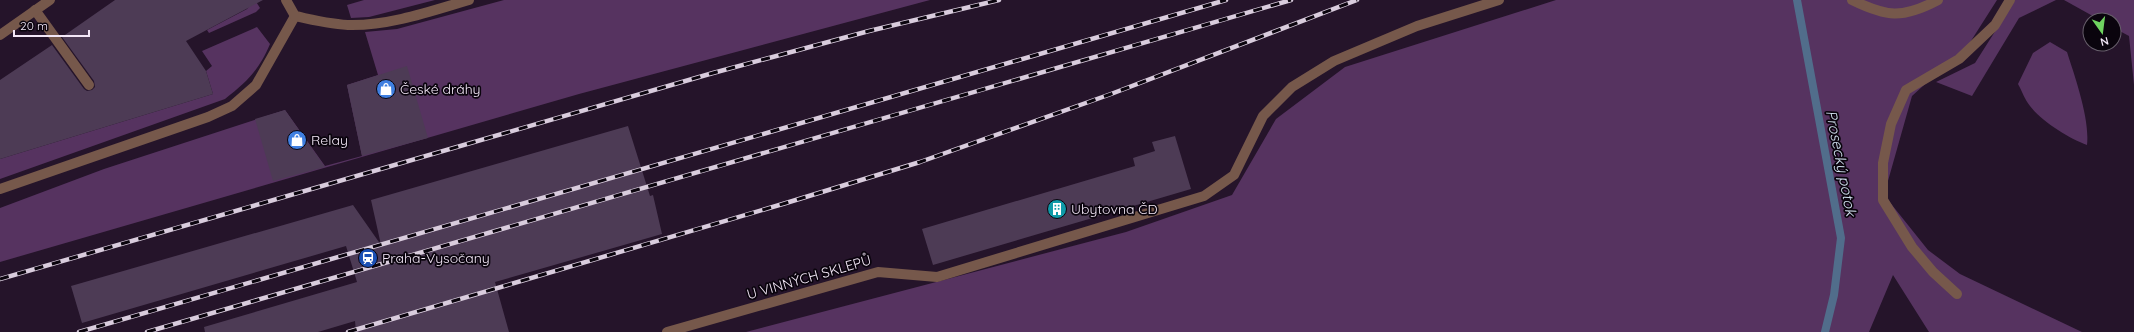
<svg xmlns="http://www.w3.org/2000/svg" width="2134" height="332" viewBox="0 0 2134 332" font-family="Quicksand,sans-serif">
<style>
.green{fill:#563360}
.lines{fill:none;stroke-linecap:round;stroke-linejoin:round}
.stream{stroke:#516d8b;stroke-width:8}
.building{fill:#4d3b55}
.service{stroke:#76584b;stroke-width:10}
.minor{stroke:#76584b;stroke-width:10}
.rail-casing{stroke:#d9ccdd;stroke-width:4.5}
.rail{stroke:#0a040d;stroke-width:3;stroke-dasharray:9;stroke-linecap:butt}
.labels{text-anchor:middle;stroke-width:3.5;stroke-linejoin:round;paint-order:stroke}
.poi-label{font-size:14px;fill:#f3e7f7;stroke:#0a040d;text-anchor:start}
.street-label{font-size:14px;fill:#f3e7f7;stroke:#0a040d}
.water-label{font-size:15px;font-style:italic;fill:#d1e0ef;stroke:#0a040d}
</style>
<rect width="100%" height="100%" fill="#25142a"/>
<g class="green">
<path d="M 255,0 L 260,8 L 256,12 L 209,33 L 207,30 L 247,9 Z"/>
<path d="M 364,0 L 435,0 L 369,17 L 351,18 L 347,5 Z"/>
<path d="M 504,0 L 930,0 L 579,94 L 0,262 L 0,208 L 104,169 L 285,110 L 325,166 L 362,156 L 347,85 L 378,75 L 365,32 L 397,29 Z"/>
<path d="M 1556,0 L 1997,0 L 1969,44 L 1912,96 L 1884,195 L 1928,250 L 1960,274 L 2082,332 L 1929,332 L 1893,275 L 1869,332 L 746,332 L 1126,232 L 1232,195 L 1276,119 L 1345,67 Z"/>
<path d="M 2015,0 L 2056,0 L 2019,18 L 1972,96 L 1936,82 L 1975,63 Z"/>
<path d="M 2064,0 L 2134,0 L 2134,85 L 2129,36 L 2114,28 L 2114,20 L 2100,20 Z"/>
<path d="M 257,27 L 270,44 C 259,70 247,82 225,99 L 0,179 L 0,159 L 213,94 L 206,71 L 212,66 L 202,51 Z"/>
<path d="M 2050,42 L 2067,52 C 2075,77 2090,119 2087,145 C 2070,139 2041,121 2030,106 C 2025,100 2022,91 2018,84 L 2033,53 Z"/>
</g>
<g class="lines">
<path class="stream" d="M 1797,0 L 1841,238 L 1834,295 L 1825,332"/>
</g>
<g class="building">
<path d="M 115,0 L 263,0 L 186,41 L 206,71 L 213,94 L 0,159 L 0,80 L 52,45 L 84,89 L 87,91 L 92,90 L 95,87 L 94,81 L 62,37 Z"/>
<path d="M 407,66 L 428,138 L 362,156 L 347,85 Z"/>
<path d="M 285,110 L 325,167 L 273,181 L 255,119 Z"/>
<path d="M 628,126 L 650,196 L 653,195 L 662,234 L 495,282 L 509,332 L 356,332 L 355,321 L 318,332 L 205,332 L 204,327 L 357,282 L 346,246 L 82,323 L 71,286 L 353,205 L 381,245 L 371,200 Z"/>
<path d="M 1175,136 L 1191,189 L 933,265 L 922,229 L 1135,166 L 1133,158 L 1155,151 L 1152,142 Z"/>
</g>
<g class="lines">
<g class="service">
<path d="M 1852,0 C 1887,17 1902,19 1938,0"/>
<path d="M 35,10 L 89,85"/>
<path d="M 0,189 L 208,117 L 232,106 L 256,85 L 295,16"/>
<path d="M 1957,294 L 1933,272 L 1912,247 L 1883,200 L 1883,163 L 1891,124 L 1906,90 L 1959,59 L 1995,25 L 2010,0"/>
</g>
<g class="minor">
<path d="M 286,0 L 295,16 C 314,20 333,25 352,25 C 392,25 431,11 469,0"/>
<path d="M 0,35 L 50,0"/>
<path d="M 667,332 L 878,272 L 937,277 L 1204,196 L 1234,175 L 1263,116 L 1292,87 L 1334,61 L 1417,26 L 1499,0"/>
</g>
<defs>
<g id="rail">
<path d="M 0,279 L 713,73 L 869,31 L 999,0"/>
<path d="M 79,332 L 1226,0"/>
<path d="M 147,332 L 1291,0"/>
<path d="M 348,332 L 786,203 L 920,162 L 1111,94 L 1357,0"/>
</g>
</defs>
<use href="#rail" class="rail-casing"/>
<use href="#rail" class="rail"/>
</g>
<defs>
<symbol id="shop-disc" viewBox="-11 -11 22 22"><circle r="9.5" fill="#3f7fe0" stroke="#0a040d"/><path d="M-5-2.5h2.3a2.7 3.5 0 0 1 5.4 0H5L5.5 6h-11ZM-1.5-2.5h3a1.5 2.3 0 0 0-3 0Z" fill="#fff"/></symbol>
<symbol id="building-disc" viewBox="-11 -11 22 22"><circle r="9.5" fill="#0f9aa8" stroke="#0a040d"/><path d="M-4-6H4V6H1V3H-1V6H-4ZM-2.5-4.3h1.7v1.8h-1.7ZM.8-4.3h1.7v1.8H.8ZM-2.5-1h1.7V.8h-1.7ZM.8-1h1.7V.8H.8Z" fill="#fff"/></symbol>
<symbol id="station-disc" viewBox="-11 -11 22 22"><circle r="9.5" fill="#1a4fb4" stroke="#0a040d"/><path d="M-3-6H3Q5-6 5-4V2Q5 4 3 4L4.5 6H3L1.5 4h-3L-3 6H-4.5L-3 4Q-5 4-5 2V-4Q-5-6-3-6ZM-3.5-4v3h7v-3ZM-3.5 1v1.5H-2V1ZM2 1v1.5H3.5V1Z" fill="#fff"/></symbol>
</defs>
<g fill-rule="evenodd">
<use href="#shop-disc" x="375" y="78" width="22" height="22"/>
<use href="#shop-disc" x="286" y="129" width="22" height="22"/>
<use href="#building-disc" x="1046" y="198" width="22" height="22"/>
<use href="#station-disc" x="357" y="247" width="22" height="22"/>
</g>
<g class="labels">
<g class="poi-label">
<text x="400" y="94">České dráhy</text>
<text x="311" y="145">Relay</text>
<text x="1071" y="214">Ubytovna ČD</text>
<text x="382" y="263">Praha-Vysočany</text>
</g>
<g class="street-label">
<text transform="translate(809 277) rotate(-16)" y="5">U VINNÝCH SKLEPŮ</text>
</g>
<g class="water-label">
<text transform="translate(1841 163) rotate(79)" y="5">Prosecký potok</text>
</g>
</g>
<g transform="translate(2102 32) rotate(166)"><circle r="19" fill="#0a040d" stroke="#675f6b"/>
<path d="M0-3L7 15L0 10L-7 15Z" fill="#6fd360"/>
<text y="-6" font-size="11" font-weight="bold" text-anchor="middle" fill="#f3e7f7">N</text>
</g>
<path d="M14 30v6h75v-6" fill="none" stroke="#f3e7f7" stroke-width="2"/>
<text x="20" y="30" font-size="12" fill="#f3e7f7" stroke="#0a040d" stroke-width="3" paint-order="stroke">20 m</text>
</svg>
